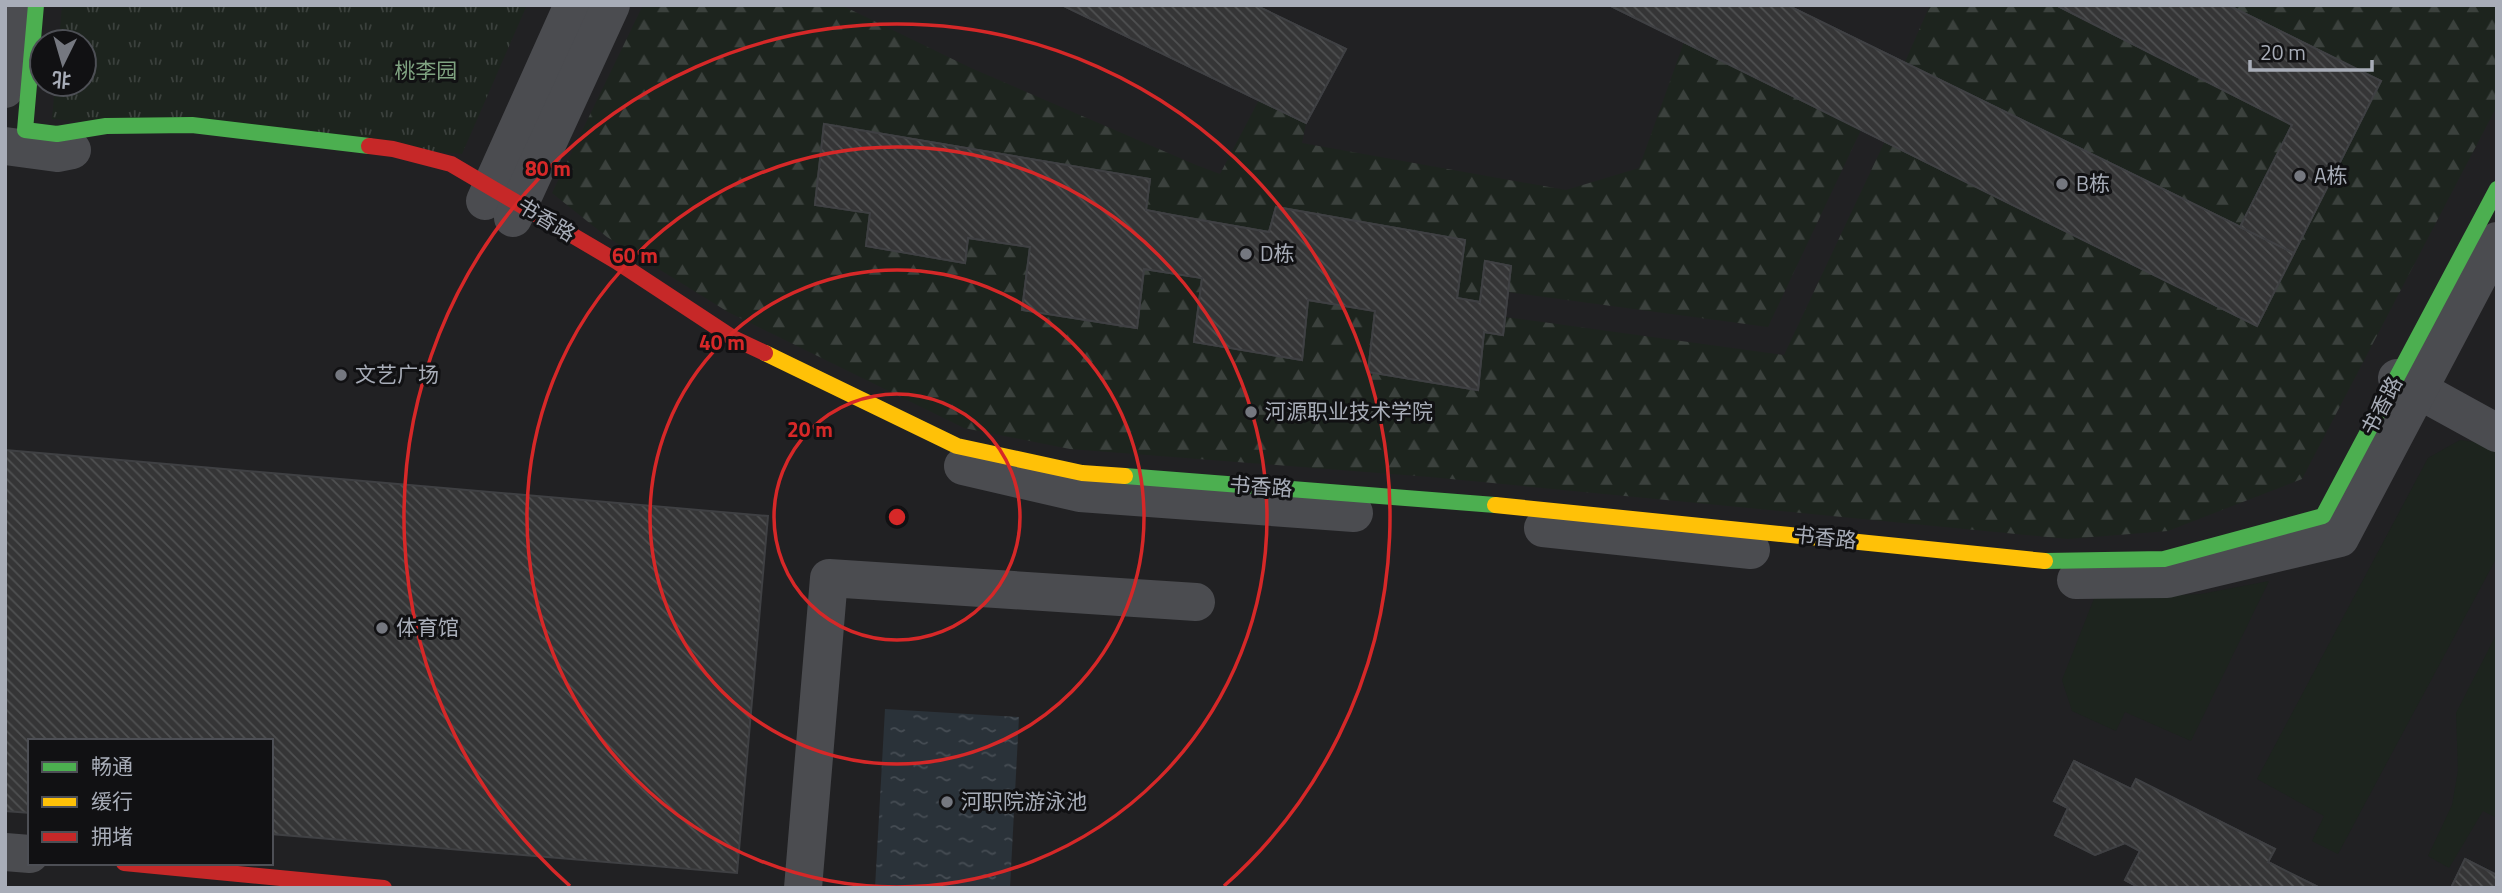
<svg xmlns="http://www.w3.org/2000/svg" width="2502" height="893" viewBox="0 0 2502 893" font-family="'Titillium Web','Noto Sans SC',sans-serif">
<style>
.built{fill:#212123;fill-rule:evenodd}
.green{fill:#1d241e}
.forest{fill:url(#forest-firs)}
.park{fill:url(#park-tufts)}
.water{fill:url(#water-ripples)}
.building{fill:url(#building-back-hatch);stroke:#3f4043;stroke-width:2}
.lines{fill:none;stroke-linecap:round;stroke-linejoin:round}
.street{stroke:#4b4c50;stroke-width:38}
.fast{stroke:#4caf50;stroke-width:16}
.slow{stroke:#ffc107;stroke-width:16}
.jam{stroke:#c62828;stroke-width:16}
.ring{fill:none;stroke:#d62828;stroke-width:3.5}
.poi-dot{fill:#757880;stroke:#111113;stroke-width:2.5}
.labels{text-anchor:middle;stroke-width:6;stroke-linejoin:round;paint-order:stroke}
.park-label{font-size:21px;fill:#7fa381;stroke:#111113}
.poi-label{font-size:21px;fill:#a8adb8;stroke:#111113;text-anchor:start}
.street-label{font-size:21px;fill:#a8adb8;stroke:#111113}
.centre{fill:#d62828;stroke:#111113;stroke-width:3.5}
.ring-label{font-size:21px;text-anchor:middle;font-weight:bold;fill:#d62828;stroke:#111113;stroke-width:6;stroke-linejoin:round;paint-order:stroke}
</style>
<defs>
<pattern id="forest-firs" width="22" height="20" patternUnits="userSpaceOnUse" patternTransform="scale(1.75)"><rect width="22" height="20" fill="#1d241e"/><path d="M5 1l3.5 6h-7zM16 11l3.5 6h-7z" fill="#3b413d"/></pattern>
<pattern id="park-tufts" width="24" height="20" patternUnits="userSpaceOnUse" patternTransform="scale(1.75)"><rect width="24" height="20" fill="#1d241e"/><path d="M3 7l-1-3M5 7V3M7 7l1-3M15 17l-1-3M17 17v-4M19 17l1-3" fill="none" stroke="#3b413d"/></pattern>
<pattern id="water-ripples" width="26" height="14" patternUnits="userSpaceOnUse" patternTransform="scale(1.75)"><rect width="26" height="14" fill="#2a3239"/><path d="M2 4q2-2 4 0t4 0M15 11q2-2 4 0t4 0" fill="none" stroke="#464d54"/></pattern>
<pattern id="building-back-hatch" width="6" height="6" patternUnits="userSpaceOnUse" patternTransform="scale(1.75)"><rect width="6" height="6" fill="#353536"/><path d="M-1 5l2 2M0 0l6 6M5-1l2 2" fill="none" stroke="#4f5051"/></pattern>
</defs>
<rect width="100%" height="100%" fill="#171717"/>
<path class="built" d="M 5,5 L 2497,5 L 2497,888 L 5,888 ZM 42,42 L 84,42 L 84,84 L 42,84 ZM 30,741 L 271,741 L 271,863 L 30,863 Z"/>
<g class="green">
<path d="M 2460,440 L 2497,445 L 2497,557 L 2338,854 L 2312,841 L 2324,816 L 2257,779 L 2428,458 Z"/>
<path d="M 2269,581 L 2191,741 L 2125,712 L 2116,731 L 2072,711 L 2062,680 L 2095,596 L 2138,597 L 2201,594 Z"/>
<path d="M 2497,633 L 2497,818 L 2483,811 L 2449,868 L 2428,856 L 2452,805 L 2458,770 L 2456,713 Z"/>
</g>
<g class="forest">
<path d="M 643,5 L 841,5 L 971,68 L 1196,165 L 1220,174 L 1259,100 L 1306,123 L 1302,143 L 1566,190 L 1639,168 L 1684,42 L 1861,130 L 1768,327 L 1508,292 L 1511,267 L 1486,261 L 1480,302 L 1457,298 L 1465,240 L 1277,208 L 1269,232 L 1146,210 L 824,125 L 815,205 L 870,213 L 866,246 L 965,262 L 968,238 L 1030,247 L 1022,310 L 1137,328 L 1144,269 L 1202,278 L 1302,359 L 1308,300 L 1484,332 L 1505,317 L 1784,355 L 1885,141 L 2257,326 L 2380,81 L 2228,5 L 2497,5 L 2497,106 L 2302,479 L 2168,531 L 2068,539 L 1430,477 L 1070,449 L 964,428 L 728,312 L 607,237 L 552,193 Z"/>
<path d="M 1930,5 L 2056,5 L 2292,125 L 2240,227 L 1905,62 Z"/>
</g>
<path class="park" d="M 62,5 L 527,5 L 462,154 L 52,119 L 55,84 L 84,84 L 84,42 L 59,42 Z"/>
<path class="water" d="M 885,709 L 1019,717 L 1010,888 L 875,888 Z"/>
<g class="building">
<path d="M 1062,5 L 1255,5 L 1346,49 L 1306,123 Z"/>
<path d="M 1062,5 L 1255,5 L 1346,49 L 1306,123 Z"/>
<path d="M 1609,5 L 1787,5 L 2294,253 L 2257,326 Z"/>
<path d="M 1609,5 L 1787,5 L 2294,253 L 2257,326 Z"/>
<path d="M 2056,5 L 2228,5 L 2381,81 L 2294,253 L 2240,227 L 2292,125 Z"/>
<path d="M 2056,5 L 2228,5 L 2381,81 L 2294,253 L 2240,227 L 2292,125 Z"/>
<path d="M 824,124 L 1150,179 L 1146,210 L 1172,215 L 1269,232 L 1276,207 L 1465,240 L 1457,298 L 1480,302 L 1485,261 L 1511,266 L 1503,335 L 1484,332 L 1478,390 L 1368,372 L 1375,311 L 1308,300 L 1302,360 L 1194,342 L 1202,278 L 1144,269 L 1137,328 L 1022,310 L 1030,247 L 968,238 L 965,263 L 866,246 L 870,213 L 815,205 Z"/>
<path d="M 824,124 L 1150,179 L 1146,210 L 1172,215 L 1269,232 L 1276,207 L 1465,240 L 1457,298 L 1480,302 L 1485,261 L 1511,266 L 1503,335 L 1484,332 L 1478,390 L 1368,372 L 1375,311 L 1308,300 L 1302,360 L 1194,342 L 1202,278 L 1144,269 L 1137,328 L 1022,310 L 1030,247 L 968,238 L 965,263 L 866,246 L 870,213 L 815,205 Z"/>
<path d="M 5,450 L 768,516 L 737,873 L 271,834 L 271,741 L 30,741 L 30,813 L 5,811 Z"/>
<path d="M 2074,761 L 2131,789 L 2136,779 L 2275,849 L 2268,862 L 2320,888 L 2140,888 L 2125,880 L 2140,851 L 2125,843 L 2095,855 L 2055,835 L 2068,808 L 2054,801 Z"/>
<path d="M 2074,761 L 2131,789 L 2136,779 L 2275,849 L 2268,862 L 2320,888 L 2140,888 L 2125,880 L 2140,851 L 2125,843 L 2095,855 L 2055,835 L 2068,808 L 2054,801 Z"/>
<path d="M 2465,859 L 2497,875 L 2497,888 L 2451,888 Z"/>
<path d="M 2465,859 L 2497,875 L 2497,888 L 2451,888 Z"/>
</g>
<g class="lines">
<g class="street">
<path d="M 5,89 L 12,5"/>
<path d="M 5,146 L 57,153 L 72,150"/>
<path d="M 485,201 L 573,5"/>
<path d="M 513,218 L 611,5"/>
<path d="M 2397,378 L 2497,433"/>
<path d="M 963,466 L 1080,493 L 1354,513"/>
<path d="M 1543,528 L 1751,550"/>
<path d="M 2076,580 L 2167,579 L 2340,538 L 2497,241"/>
<path d="M 5,852 L 30,854"/>
<path d="M 803,888 L 829,578 L 1196,602"/>
</g>
<g class="fast">
<path d="M 36,5 L 25,130 L 57,134 L 106,126 L 192,125 L 369,146"/>
<path d="M 1125,476 L 1495,505"/>
<path d="M 2045,561 L 2164,559 L 2323,516 L 2497,189"/>
</g>
<g class="slow">
<path d="M 765,353 L 957,446 L 1082,473 L 1125,476"/>
<path d="M 1495,505 L 2045,561"/>
</g>
<g class="jam">
<path d="M 369,146 L 393,149 L 451,164 L 616,261 L 733,338 L 765,353"/>
<path d="M 124,863 L 384,888"/>
</g>
</g>
<g class="ring">
<circle cx="897" cy="517" r="123"/>
<circle cx="897" cy="517" r="247"/>
<circle cx="897" cy="517" r="370"/>
<path d="M570 886A493 493 0 1 1 1224 886"/>
</g>
<g class="poi-dot">
<circle cx="2300" cy="176" r="7"/>
<circle cx="2062" cy="184" r="7"/>
<circle cx="1246" cy="254" r="7"/>
<circle cx="341" cy="375" r="7"/>
<circle cx="1251" cy="412" r="7"/>
<circle cx="382" cy="628" r="7"/>
<circle cx="947" cy="802" r="7"/>
</g>
<g class="labels">
<g class="park-label">
<text x="426" y="78">桃李园</text>
</g>
<g class="poi-label">
<text x="2314" y="183">A栋</text>
<text x="2076" y="191">B栋</text>
<text x="1260" y="261">D栋</text>
<text x="355" y="382">文艺广场</text>
<text x="1265" y="419">河源职业技术学院</text>
<text x="396" y="635">体育馆</text>
<text x="961" y="809">河职院游泳池</text>
</g>
<g class="street-label">
<text transform="translate(546 220) rotate(31)" y="7">书香路</text>
<text transform="translate(2382 406) rotate(-62)" y="7">书香路</text>
<text transform="translate(1261 487) rotate(4)" y="7">书香路</text>
<text transform="translate(1825 538) rotate(6)" y="7">书香路</text>
</g>
</g>
<circle cx="897" cy="517" r="10" class="centre"/>
<g class="ring-label">
<text x="548" y="176">80 m</text>
<text x="635" y="263">60 m</text>
<text x="722" y="350">40 m</text>
<text x="810" y="437">20 m</text>
</g>
<rect width="2502" height="893" fill="none" stroke="#a8adb8" stroke-width="14"/>
<rect x="28" y="739" width="245" height="126" fill="#111113" stroke="#4d4f55" stroke-width="2"/>
<rect x="42" y="762" width="35" height="10" fill="#4caf50" stroke="#4d4f55" stroke-width="2"/>
<text x="91" y="774" font-size="21" fill="#a8adb8">畅通</text>
<rect x="42" y="797" width="35" height="10" fill="#ffc107" stroke="#4d4f55" stroke-width="2"/>
<text x="91" y="809" font-size="21" fill="#a8adb8">缓行</text>
<rect x="42" y="832" width="35" height="10" fill="#c62828" stroke="#4d4f55" stroke-width="2"/>
<text x="91" y="844" font-size="21" fill="#a8adb8">拥堵</text>
<g transform="translate(63 63) rotate(185)"><circle r="33" fill="#111113" stroke="#4d4f55" stroke-width="2"/>
<path d="M0-5L12 26L0 18L-12 26Z" fill="#757880"/>
<text y="-10" font-size="19" font-weight="bold" text-anchor="middle" fill="#a8adb8">北</text>
</g>
<path d="M2250 60v10h122v-10" fill="none" stroke="#a8adb8" stroke-width="3.5"/>
<text x="2260" y="60" font-size="21" fill="#a8adb8" stroke="#111113" stroke-width="5" paint-order="stroke">20 m</text>
</svg>
